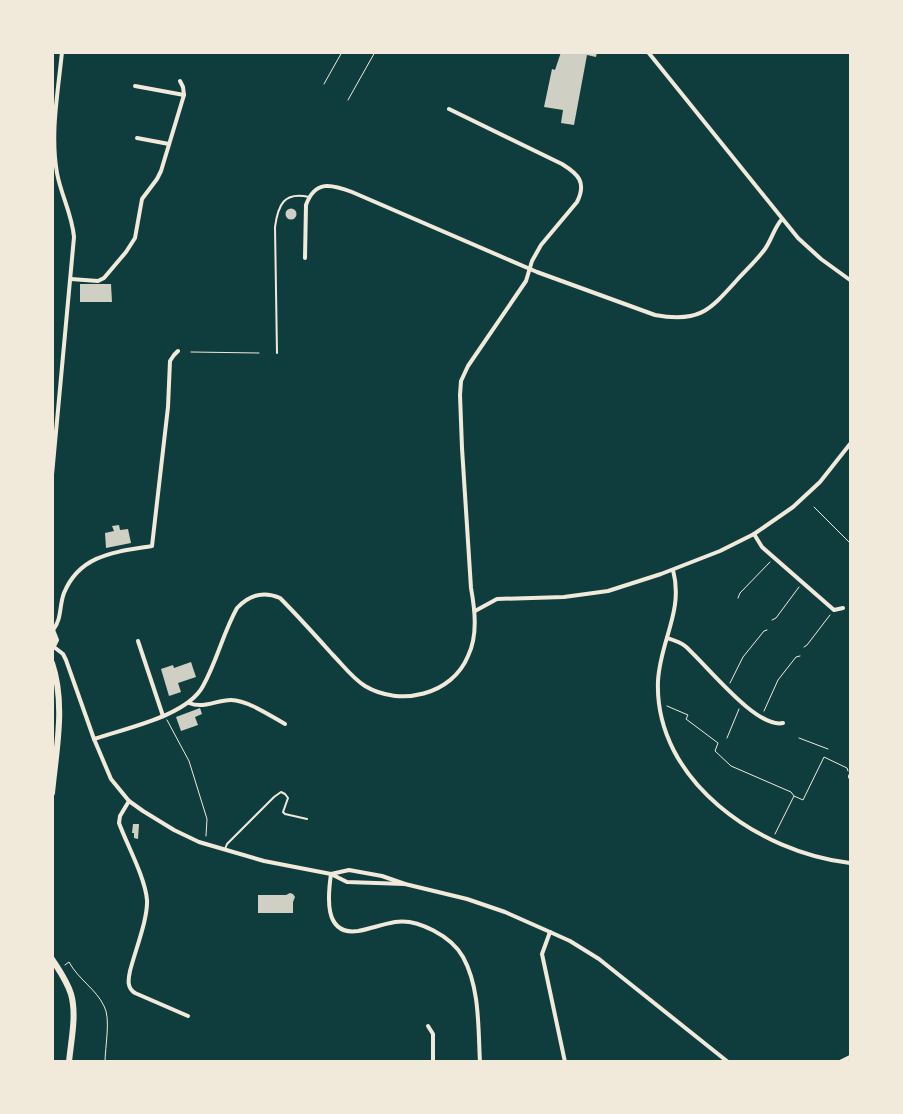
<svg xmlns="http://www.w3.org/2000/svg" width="903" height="1114" viewBox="0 0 903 1114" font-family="'Zilla Slab',serif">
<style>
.building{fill:#cfcfc3}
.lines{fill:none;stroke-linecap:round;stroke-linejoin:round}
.path{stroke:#f1e9da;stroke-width:1}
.service{stroke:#f1e9da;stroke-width:2}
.minor{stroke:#f1e9da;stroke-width:4}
.primary{stroke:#f1e9da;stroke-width:6}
</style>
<rect width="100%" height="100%" fill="#0f3d3e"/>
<g class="building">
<path d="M 561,52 L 597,52 L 596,57 L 587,55 L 574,125 L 561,123 L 563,110 L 544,107 L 552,69 L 555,70 Z"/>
<circle cx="291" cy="214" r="5.5"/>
<path d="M 80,284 L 111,284 L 112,302 L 80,302 Z"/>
<path d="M 119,525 L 120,530 L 128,529 L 131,543 L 106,548 L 105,533 L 114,531 L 112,526 Z"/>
<path d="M 191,662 L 196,677 L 178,683 L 181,692 L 169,696 L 161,669 L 173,665 L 174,668 Z"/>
<path d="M 200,708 L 202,714 L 195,717 L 198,725 L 181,731 L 176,717 Z"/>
<path d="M 133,824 L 139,824 L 138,839 L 134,838 L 134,833 L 132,833 Z"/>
<path d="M 290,893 L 293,894 L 295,897 L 293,902 L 293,913 L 258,913 L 258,895 L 286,895 Z"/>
</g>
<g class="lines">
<g class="path">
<path d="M 324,84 L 342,52"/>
<path d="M 348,100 L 375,52"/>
<path d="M 191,352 L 259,353"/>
<path d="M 814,507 L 850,543"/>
<path d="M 738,598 L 740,593 L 770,562"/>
<path d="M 772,620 L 776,618 L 799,587"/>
<path d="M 804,647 L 807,645 L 830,615"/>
<path d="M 730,683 L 743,657 L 764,631 L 767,630"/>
<path d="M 667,706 L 688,715 L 686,719 L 718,743 L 715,751 L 731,766 L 791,792 L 794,796"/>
<path d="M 764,711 L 778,680 L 796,657 L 800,656"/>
<path d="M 167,720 L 189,761 L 207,819 L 206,836"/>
<path d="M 727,738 L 739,709"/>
<path d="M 799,738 L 828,749"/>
<path d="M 775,834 L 794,796 L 803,800 L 824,757 L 847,768 L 848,771"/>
<path d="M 65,965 L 69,962 C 78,979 96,989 104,1006 C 111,1018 105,1047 105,1062"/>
</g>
<g class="service">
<path d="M 277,353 L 275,227 C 278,205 284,191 309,197"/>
<path d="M 225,849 L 227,844 L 274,797 L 281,792 L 285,794 L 288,798 L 283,812 L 285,814 L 307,819"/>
</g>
<g class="minor">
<path d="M 648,52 L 798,238 L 821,259 L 850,280"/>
<path d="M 135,86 L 184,95"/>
<path d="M 137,138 L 169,144"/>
<path d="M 305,258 L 306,205 C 315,180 331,184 352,192 L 537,272 L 655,315 C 699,323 709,311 737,280 C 746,270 757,260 765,249 C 772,239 774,228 782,219"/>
<path d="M 71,279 L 98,281 L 104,278 L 126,252 L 135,238 L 142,199 L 157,179 L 161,171 L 184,95 L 183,87 L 180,81"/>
<path d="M 52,475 L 74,237 C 72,214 61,195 57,173 C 50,134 58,92 62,52"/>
<path d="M 754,534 L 762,547 L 834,610 L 843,608"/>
<path d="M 673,570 C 684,611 660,641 658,681 C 654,781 760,853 850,863"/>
<path d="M 475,611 L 497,599 L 564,597 L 608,591 L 661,574 L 720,551 L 754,534 L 793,507 L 820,482 L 850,444"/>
<path d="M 53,630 C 62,619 59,606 64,593 C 80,554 116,552 152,546 L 168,407 L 170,361 L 174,355 L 178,351"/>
<path d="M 667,638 C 673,640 680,642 685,646 C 706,664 756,729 783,723"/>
<path d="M 138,641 L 163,716"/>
<path d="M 54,647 L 63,654 L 66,660 L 94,739 L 111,779 L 129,801 L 143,811 L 174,830 L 199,842 L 264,861 L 331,874 L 347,882 L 405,884"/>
<path d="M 189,703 C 204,709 216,700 231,700 C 247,700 271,716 285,724"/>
<path d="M 94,739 C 126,728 187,716 203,686 C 217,661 223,633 237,608 C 249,595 264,591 280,598 C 298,616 315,635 332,654 C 342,664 352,678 365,686 C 400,707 452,695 468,656 C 478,635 475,610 471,588 L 462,448 L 460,395 L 461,381 L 468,366 L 526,281 L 532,261 L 541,245 L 577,202 C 587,182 578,174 562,164 L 449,109"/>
<path d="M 850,776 L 850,777"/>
<path d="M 129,801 L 120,816 L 119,823 C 127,845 145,877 147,900 C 148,919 135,951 130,971 C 128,980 127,988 135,993 L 188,1016"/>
<path d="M 331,874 L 349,870 L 382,876 L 405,884 L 467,899 L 505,912 L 550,932 L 570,941 L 599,959 L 728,1062"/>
<path d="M 331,874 C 328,895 323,936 358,931 C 370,929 383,924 395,922 C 418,918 452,937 463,957 C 480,988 478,1027 480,1062"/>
<path d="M 550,932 L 542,954 L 565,1062"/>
<path d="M 428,1026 L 433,1034 L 433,1062"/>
<path d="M 840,1062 L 850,1057"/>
</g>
<g class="primary">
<path d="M 52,630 L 56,640 L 52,648"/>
<path d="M 52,663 C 66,704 56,751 52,793"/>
<path d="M 52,959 C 59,970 67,981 71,994 C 77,1015 71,1040 69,1062"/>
</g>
</g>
<rect width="903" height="1114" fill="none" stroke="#f1e9da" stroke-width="108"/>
</svg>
